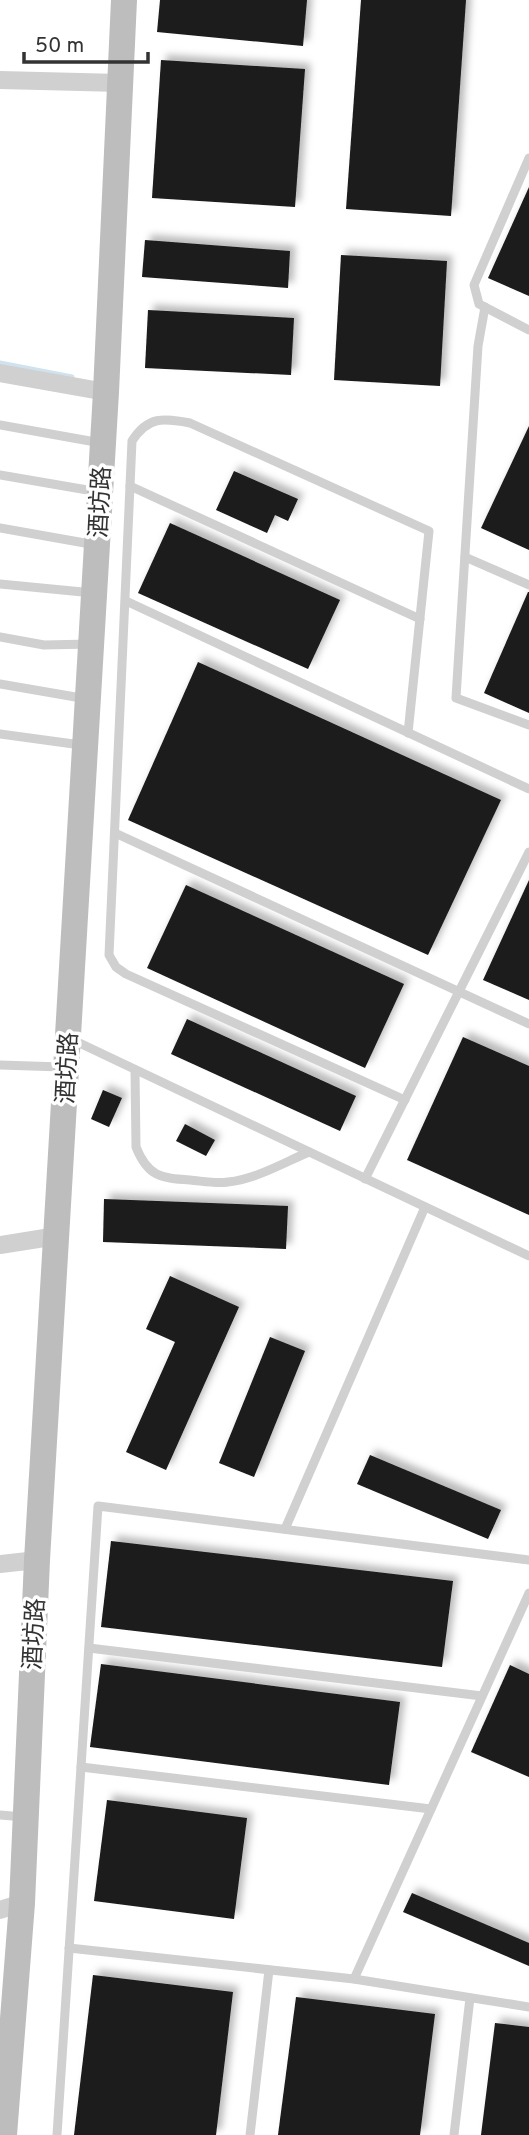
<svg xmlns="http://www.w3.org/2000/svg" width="529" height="2135" viewBox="0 0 529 2135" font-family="Overpass,'Noto Sans SC',sans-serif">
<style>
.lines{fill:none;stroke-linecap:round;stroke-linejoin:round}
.stream{stroke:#cfe2ee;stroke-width:5}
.building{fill:#1a1a1a;filter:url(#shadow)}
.lane{stroke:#d0d0d0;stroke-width:9}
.street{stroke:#d0d0d0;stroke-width:18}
.secondary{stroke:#bdbdbd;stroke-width:26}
.labels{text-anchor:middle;stroke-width:7;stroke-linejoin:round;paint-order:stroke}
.street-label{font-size:24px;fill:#333;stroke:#fff}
</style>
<defs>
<filter id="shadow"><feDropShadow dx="5.5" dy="-5.5" stdDeviation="3.5" flood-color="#0004"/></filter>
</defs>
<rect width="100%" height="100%" fill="#fff"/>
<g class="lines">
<path class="stream" d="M 0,363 L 72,377"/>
</g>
<g class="building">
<path d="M 160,0 L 307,0 L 303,46 L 157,32 Z"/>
<path d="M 361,0 L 466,0 L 451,216 L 346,209 Z"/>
<path d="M 161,60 L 305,69 L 295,207 L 152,198 Z"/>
<path d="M 529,187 L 529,296 L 488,278 Z"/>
<path d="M 145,240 L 290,251 L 288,288 L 142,277 Z"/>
<path d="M 341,255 L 447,261 L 440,386 L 334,380 Z"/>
<path d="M 148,310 L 294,318 L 291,375 L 145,368 Z"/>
<path d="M 529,426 L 529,550 L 481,528 Z"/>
<path d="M 234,471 L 298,499 L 288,521 L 275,515 L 267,533 L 216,510 Z"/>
<path d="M 170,523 L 340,600 L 308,669 L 138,593 Z"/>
<path d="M 528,592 L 529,592 L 529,713 L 484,693 Z"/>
<path d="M 198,662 L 501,800 L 428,955 L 128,820 Z"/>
<path d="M 529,880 L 529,1000 L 483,980 Z"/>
<path d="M 186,885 L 404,984 L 365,1068 L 147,968 Z"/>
<path d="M 187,1019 L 356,1096 L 340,1131 L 171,1054 Z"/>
<path d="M 463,1037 L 529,1066 L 529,1215 L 407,1160 Z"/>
<path d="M 103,1090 L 122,1098 L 109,1127 L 91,1119 Z"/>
<path d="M 185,1124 L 215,1140 L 206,1156 L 176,1141 Z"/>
<path d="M 104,1199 L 288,1206 L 286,1249 L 103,1242 Z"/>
<path d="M 170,1276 L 239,1307 L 166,1470 L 126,1452 L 175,1342 L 146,1329 Z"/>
<path d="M 270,1337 L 305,1351 L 254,1477 L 219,1463 Z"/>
<path d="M 370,1455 L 501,1510 L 488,1539 L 357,1484 Z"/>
<path d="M 111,1541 L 453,1581 L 442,1667 L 101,1627 Z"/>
<path d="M 101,1664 L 400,1702 L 389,1785 L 90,1747 Z"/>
<path d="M 510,1665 L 529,1674 L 529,1777 L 471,1752 Z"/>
<path d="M 107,1800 L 247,1818 L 234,1919 L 94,1901 Z"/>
<path d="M 412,1893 L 529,1943 L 529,1966 L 403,1912 Z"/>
<path d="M 93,1975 L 233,1992 L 216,2135 L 74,2135 Z"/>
<path d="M 296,1997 L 435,2014 L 420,2135 L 278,2135 Z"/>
<path d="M 495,2023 L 529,2027 L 529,2135 L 481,2135 Z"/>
</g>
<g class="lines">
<g class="lane">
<path d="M 529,158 L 474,285 L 479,304 L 529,330"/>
<path d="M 485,307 L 478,346 L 456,698 L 529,725"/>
<path d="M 0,425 L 101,443"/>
<path d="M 0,475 L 99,492"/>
<path d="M 130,486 L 420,619"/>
<path d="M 0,528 L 96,545"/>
<path d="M 465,557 L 529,585"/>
<path d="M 0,584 L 93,593"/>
<path d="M 126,601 L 529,789"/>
<path d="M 0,637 L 44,645 L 90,644"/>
<path d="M 0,684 L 87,699"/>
<path d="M 0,734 L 81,745"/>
<path d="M 115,833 L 529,1024"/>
<path d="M 71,1039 L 529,1256"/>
<path d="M 0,1065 L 62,1067"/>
<path d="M 135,1070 L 136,1147 C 148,1177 161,1178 190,1180 C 202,1181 216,1184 228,1182 C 256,1179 283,1163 309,1152"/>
<path d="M 405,1100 L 126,974 L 116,967 L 109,955 L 132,441 C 148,416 163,418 190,423 L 429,531 L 408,733"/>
<path d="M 365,1179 L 529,852"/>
<path d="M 285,1529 L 425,1207"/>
<path d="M 89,1648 L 482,1696"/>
<path d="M 81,1767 L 431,1809"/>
<path d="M 0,1815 L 24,1817"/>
<path d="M 69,1948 L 354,1979 L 529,2007"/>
<path d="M 354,1979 L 529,1593"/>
<path d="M 57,2135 L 98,1506 L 529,1560"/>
<path d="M 250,2135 L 269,1970"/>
<path d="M 454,2135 L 470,1998"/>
</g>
<g class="street">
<path d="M 0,80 L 120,83"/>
<path d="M 0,373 L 106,392"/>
<path d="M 0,1245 L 57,1236"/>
<path d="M 0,1564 L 37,1560"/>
<path d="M 0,1910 L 22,1903"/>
</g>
<path class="secondary" d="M 4,2135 L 22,1903 L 37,1560 L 106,392 L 124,0"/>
</g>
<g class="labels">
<g class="street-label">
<text transform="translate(100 502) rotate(-87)" y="8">酒坊路</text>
<text transform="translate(67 1068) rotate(-87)" y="8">酒坊路</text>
<text transform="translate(34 1634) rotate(-87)" y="8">酒坊路</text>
</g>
</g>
<path d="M24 52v10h124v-10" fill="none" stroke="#333333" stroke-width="3.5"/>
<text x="35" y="52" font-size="21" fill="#333333" stroke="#ffffff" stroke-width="5" paint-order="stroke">50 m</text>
</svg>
